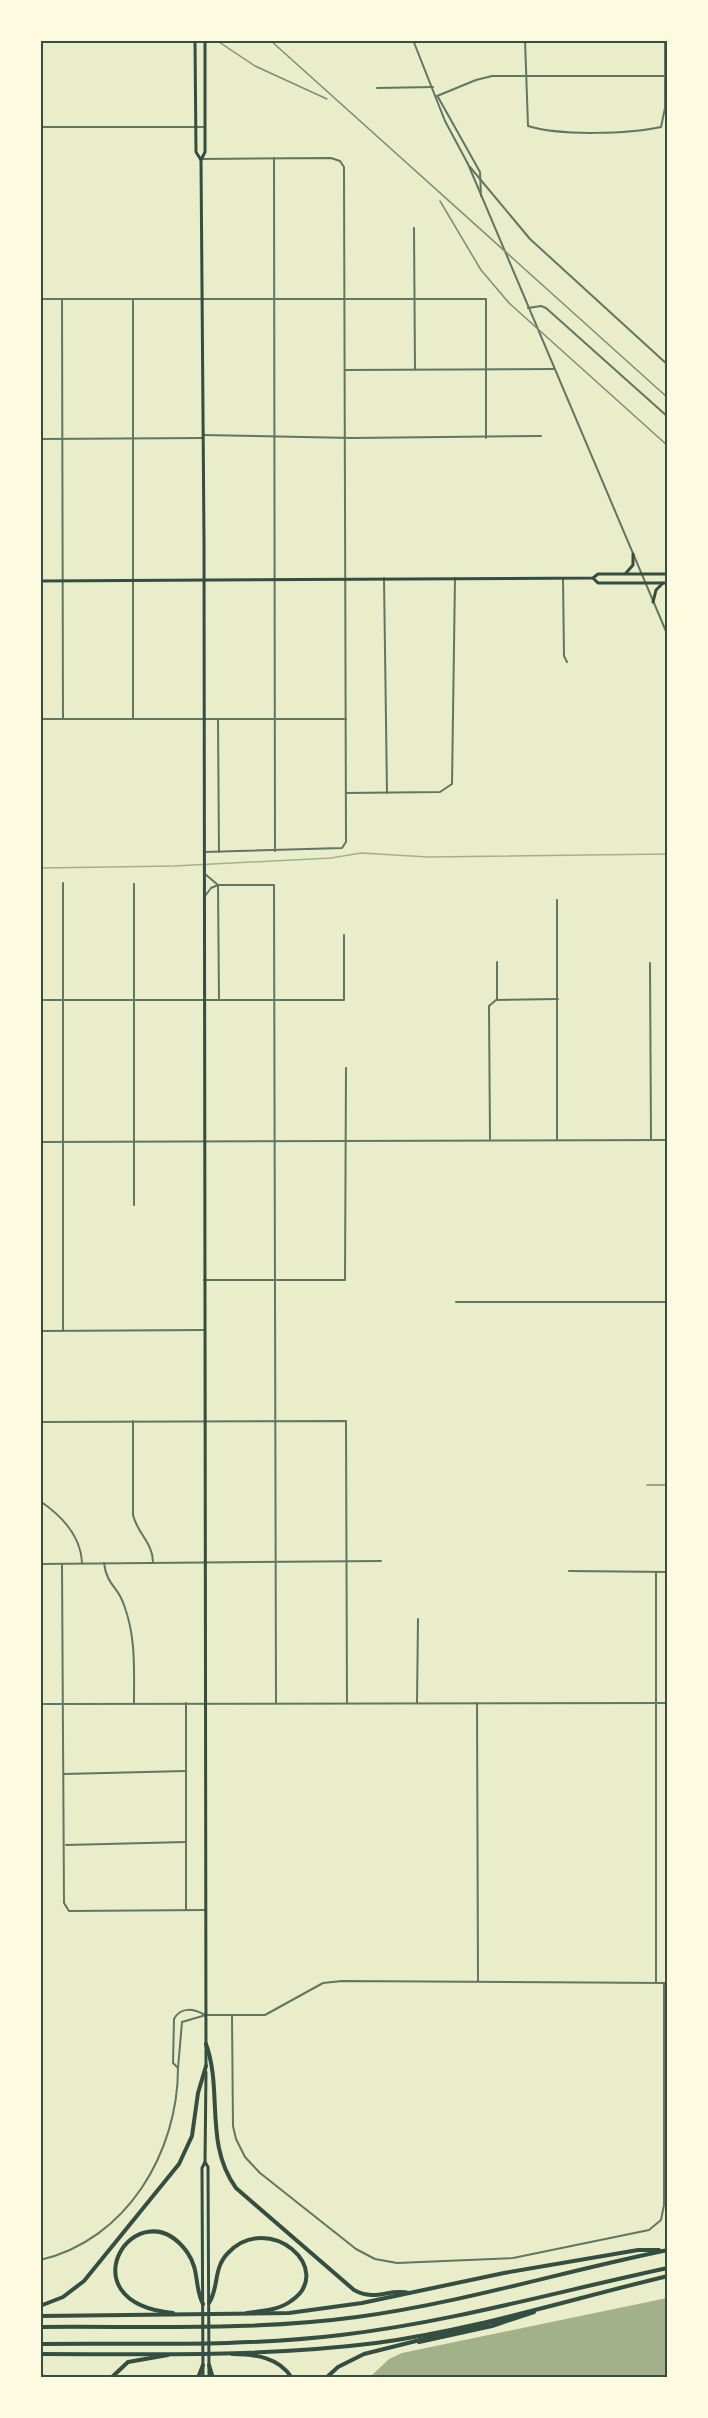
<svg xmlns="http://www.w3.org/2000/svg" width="708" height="2418" viewBox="0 0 708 2418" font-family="'PT Sans Narrow',sans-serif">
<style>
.water{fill:#a3b18a}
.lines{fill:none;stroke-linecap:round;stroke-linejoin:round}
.stream{stroke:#a3b18a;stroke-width:1.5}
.minor{stroke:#617663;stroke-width:2}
.tertiary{stroke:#617663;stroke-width:2}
.primary{stroke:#344e41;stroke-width:3}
.motorway{stroke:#344e41;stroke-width:4}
.rail{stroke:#7c8e77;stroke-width:1.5}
.neatline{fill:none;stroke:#344e41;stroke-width:2}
</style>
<rect width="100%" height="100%" fill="#e9edc9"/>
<path class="water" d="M 667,2298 L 667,2377 L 370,2377 L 389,2359 L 402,2353 Z"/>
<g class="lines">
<path class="stream" d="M 40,868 L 174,866 L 331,858 L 361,853 L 428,857 L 668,854"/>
<g class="minor">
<path d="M 525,40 L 528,126 C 559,136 629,134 661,127 L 665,108 L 665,40"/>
<path d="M 377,88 L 433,87"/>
<path d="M 437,96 L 476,80 L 492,76 L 664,76"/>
<path d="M 40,127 L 205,127"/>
<path d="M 274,158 L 275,851"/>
<path d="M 202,159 L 331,158 L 340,161 L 344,167 L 346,842 L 342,848 L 204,852"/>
<path d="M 470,167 L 530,239 L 668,365"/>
<path d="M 414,228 L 415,369"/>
<path d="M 40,299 L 486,299 L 486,438"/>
<path d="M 62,299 L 63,719"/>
<path d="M 133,299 L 133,719"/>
<path d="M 528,308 L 541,306 L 546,308 L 668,417"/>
<path d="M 345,370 L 554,369"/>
<path d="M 203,435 L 352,438 L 541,436"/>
<path d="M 40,439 L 203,438"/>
<path d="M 384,578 L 387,793"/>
<path d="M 563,578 L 564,656 L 567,662"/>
<path d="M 40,719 L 346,719"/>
<path d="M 218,720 L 219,852"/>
<path d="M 346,793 L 440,792 L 452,784 L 455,578"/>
<path d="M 205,874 L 218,885"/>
<path d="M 63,883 L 63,1331"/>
<path d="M 134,884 L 134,1205"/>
<path d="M 218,885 L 219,999"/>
<path d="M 205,896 L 211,888 L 218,885 L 274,885 L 276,1703"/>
<path d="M 557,900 L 557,1140"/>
<path d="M 650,963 L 651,1140"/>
<path d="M 40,1000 L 344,1000 L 344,935"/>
<path d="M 497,1000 L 497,962"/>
<path d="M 490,1139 L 489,1006 L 496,1000 L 558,999"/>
<path d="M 40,1142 L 668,1140"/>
<path d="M 204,1280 L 345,1280 L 346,1068"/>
<path d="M 456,1302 L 668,1302"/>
<path d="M 40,1331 L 204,1330"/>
<path d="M 133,1421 L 133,1515 C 137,1533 153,1543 153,1562"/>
<path d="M 40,1422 L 346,1421 L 347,1703"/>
<path d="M 40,1501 C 62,1516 81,1536 82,1563"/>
<path d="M 104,1563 C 107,1586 118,1586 124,1605 C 136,1637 134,1669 134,1703"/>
<path d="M 40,1564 L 381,1561"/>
<path d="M 62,1564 L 64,1903 L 69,1911 L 205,1910"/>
<path d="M 569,1571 L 668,1572"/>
<path d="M 656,1572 L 656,1983"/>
<path d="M 417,1703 L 418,1619"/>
<path d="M 477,1703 L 478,1981"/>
<path d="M 40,1704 L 668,1703"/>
<path d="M 64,1774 L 186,1771"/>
<path d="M 66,1845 L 186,1842"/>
<path d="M 186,1910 L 186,1703"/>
<path d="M 206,2015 L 265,2015 L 323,1983 L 342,1981 L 668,1983"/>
<path d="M 232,2016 L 233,2126 L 236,2139 L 245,2157 L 260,2173 L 356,2249 L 375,2259 L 397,2263 L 513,2258 L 649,2230 L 661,2220 L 664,2205 L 664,1983"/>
</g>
<g class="tertiary">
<path d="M 413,40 L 445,121 L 468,164 L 668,636"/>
<path d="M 438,97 L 480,172 L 481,196"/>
<path d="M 178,2068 L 182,2022 L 206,2015"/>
<path d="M 40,2260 C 127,2240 178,2152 178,2068 L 173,2063 L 174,2019 C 181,2006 194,2009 205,2015"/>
</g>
<g class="primary">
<path d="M 195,40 L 196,152 L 201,160"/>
<path d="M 205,40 L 205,152 L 201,160 L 204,541 L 206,2066"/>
<path d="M 626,573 L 633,565 L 633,554"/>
<path d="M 593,578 L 598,583 L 668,583"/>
<path d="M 40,581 L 593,578 L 598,574 L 668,574"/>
<path d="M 653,602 L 656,590 L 663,583"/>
<path d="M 205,2162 L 208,2167 L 209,2378"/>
<path d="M 203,2378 L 202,2168 L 205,2162 L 206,2072"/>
</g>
<g class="motorway">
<path d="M 206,2044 C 223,2091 204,2144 236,2188 L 354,2290 C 376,2302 389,2288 409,2293"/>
<path d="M 209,2303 C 219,2288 213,2268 228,2253 C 269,2210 337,2270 291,2301 C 279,2310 262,2311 247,2313"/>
<path d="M 40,2306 L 63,2297 L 84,2281 L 179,2164 L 192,2136 L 198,2093 L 206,2066"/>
<path d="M 173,2313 C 61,2302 138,2185 187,2252 C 200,2270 194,2287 203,2304"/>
<path d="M 40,2316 L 289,2313 L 362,2303 L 504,2273 L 638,2250 L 659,2250"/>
<path d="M 40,2327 C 146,2326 253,2331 357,2317 C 462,2303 564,2271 668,2250"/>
<path d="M 419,2342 L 492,2326 L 534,2312"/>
<path d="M 40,2344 C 141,2343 242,2347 341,2335 C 452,2322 559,2291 668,2268"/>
<path d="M 40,2354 C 152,2354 265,2357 376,2343 C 474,2330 571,2299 668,2276"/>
<path d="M 232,2354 C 254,2354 279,2357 292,2378"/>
<path d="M 209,2365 L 213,2378"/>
<path d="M 40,2375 L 45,2378"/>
<path d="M 111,2378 L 128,2362 L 168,2355"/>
<path d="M 198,2378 L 203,2365"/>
<path d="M 326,2378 L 338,2367 L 364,2354 L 508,2318"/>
</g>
<g class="rail">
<path d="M 216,40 L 255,66 L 327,99"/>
<path d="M 270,40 L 668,398"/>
<path d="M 440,201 L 481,270 L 509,303 L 668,446"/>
<path d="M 647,1485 L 668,1485"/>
</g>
</g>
<rect width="708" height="2418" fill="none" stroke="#fefae0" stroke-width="84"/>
<rect x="42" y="42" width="624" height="2334" class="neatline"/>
</svg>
